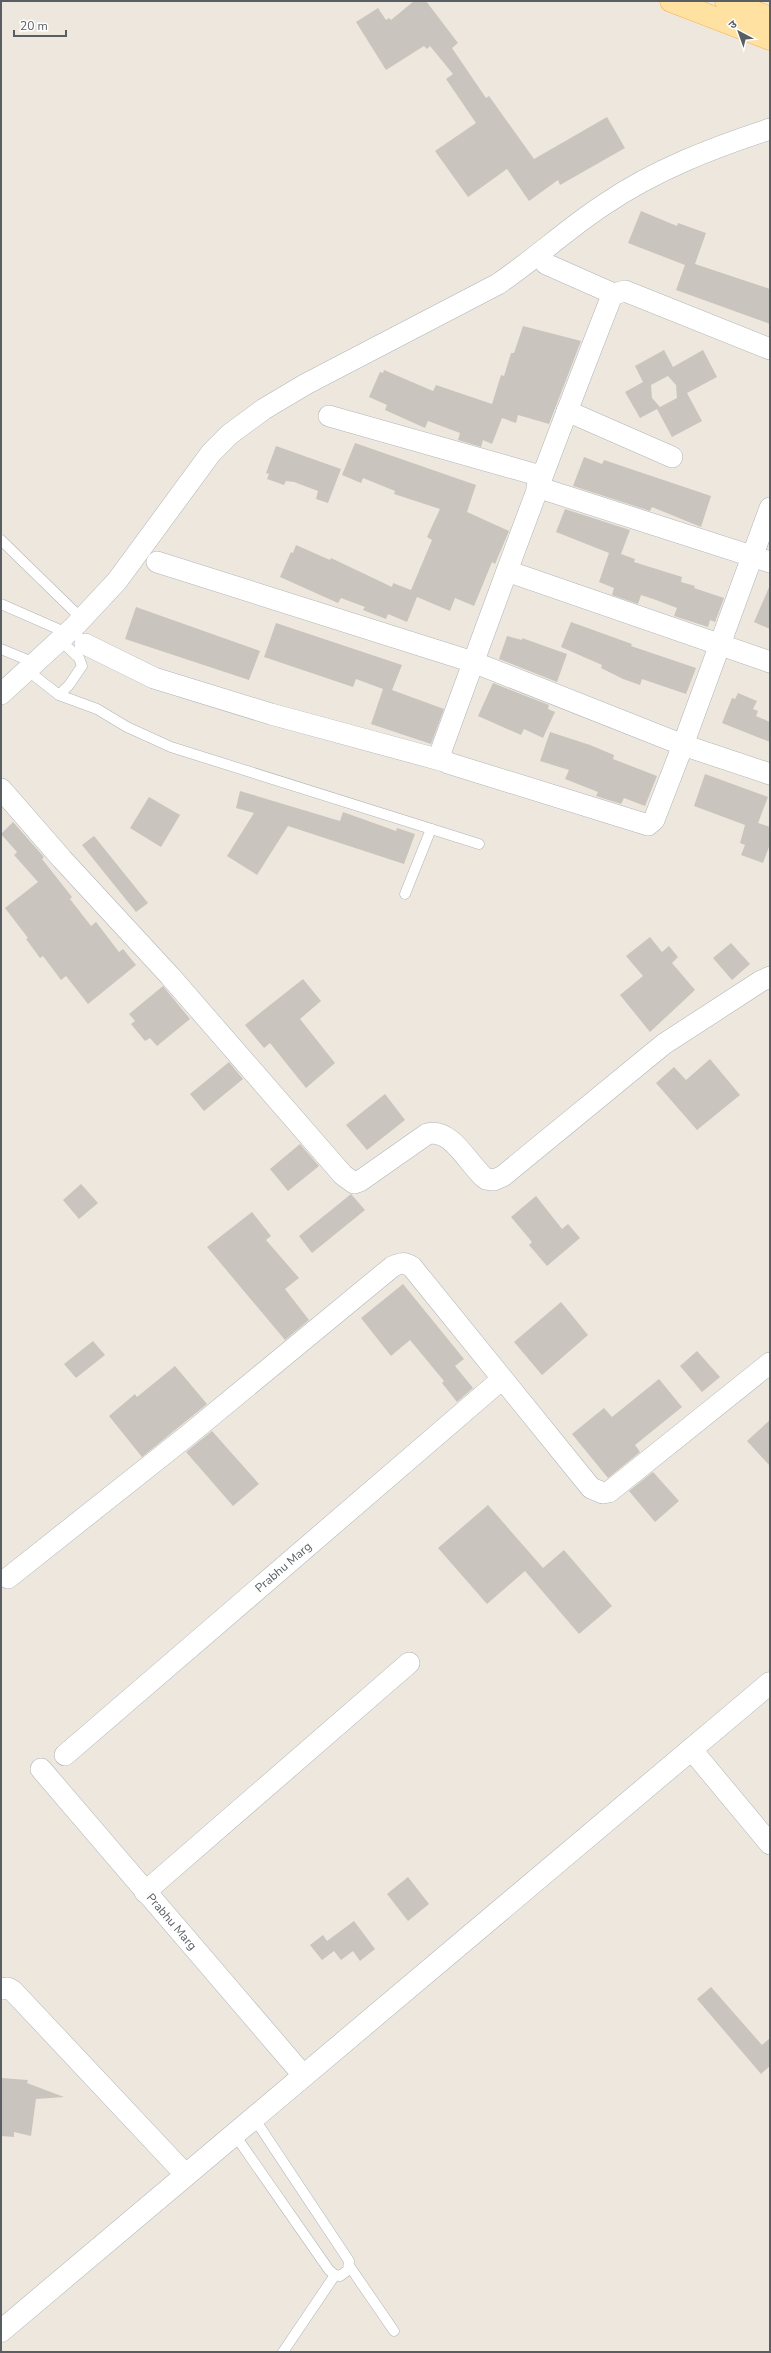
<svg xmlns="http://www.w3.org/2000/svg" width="771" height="2353" viewBox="0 0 771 2353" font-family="'Nunito Sans','Noto Sans Devanagari',sans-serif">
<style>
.building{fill:#cac4be;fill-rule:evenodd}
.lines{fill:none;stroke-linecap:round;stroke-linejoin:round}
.service-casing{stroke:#b0b4b8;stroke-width:11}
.minor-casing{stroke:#b0b4b8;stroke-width:22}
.tertiary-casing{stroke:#b0b4b8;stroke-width:23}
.primary-casing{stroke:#feae46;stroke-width:23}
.service{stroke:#fff;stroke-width:10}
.minor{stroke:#fff;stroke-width:21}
.tertiary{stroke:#fff;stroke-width:22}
.primary{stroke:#ffe1a1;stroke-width:22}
.labels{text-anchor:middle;stroke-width:3;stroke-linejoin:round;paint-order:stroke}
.street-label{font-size:12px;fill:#585e62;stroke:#fff}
</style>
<rect width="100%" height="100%" fill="#ede7de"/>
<g class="building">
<path d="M 414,1 L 426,1 L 458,43 L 452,48 L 486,98 L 489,96 L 534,159 L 607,117 L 625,148 L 560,185 L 558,180 L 529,201 L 507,169 L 468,197 L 435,151 L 476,123 L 446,79 L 453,74 L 430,46 L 427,49 L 424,46 L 386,70 L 356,22 L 378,8 L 386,20 L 389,18 L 391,20 Z"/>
<path d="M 641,211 L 677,226 L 678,223 L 706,233 L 695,264 L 770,289 L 770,324 L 676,290 L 685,265 L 628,243 Z"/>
<path d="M 523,326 L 581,341 L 549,424 L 518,415 L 516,423 L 502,418 L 492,444 L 483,440 L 481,447 L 458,440 L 460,433 L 428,421 L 425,428 L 385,410 L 387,405 L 369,397 L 380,372 L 383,373 L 384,370 L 433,391 L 436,385 L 492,404 L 501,375 L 504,376 L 511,353 L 514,353 Z"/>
<path d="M 664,350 L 673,367 L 703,350 L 717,377 L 687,393 L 702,421 L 672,437 L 657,409 L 640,418 L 625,392 L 643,382 L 635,366 ZM 668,376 L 676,385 L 677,398 L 660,407 L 652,398 L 651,385 Z"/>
<path d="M 355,443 L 476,485 L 467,512 L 509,531 L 495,564 L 492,562 L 474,606 L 455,598 L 450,611 L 417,597 L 407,622 L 388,614 L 386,619 L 363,610 L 365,607 L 341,598 L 338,603 L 280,577 L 291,552 L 293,553 L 296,545 L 330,560 L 331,558 L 392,587 L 393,583 L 411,590 L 432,540 L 427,537 L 440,509 L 394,494 L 395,491 L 363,478 L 361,483 L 342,475 Z"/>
<path d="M 276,446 L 341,469 L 328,503 L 316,499 L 318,491 L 294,482 L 286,481 L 284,485 L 267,479 L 269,474 L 266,473 Z"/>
<path d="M 584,457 L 602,464 L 604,460 L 711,496 L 701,527 L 652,507 L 650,511 L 573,486 Z"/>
<path d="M 565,509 L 630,530 L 621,554 L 635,559 L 634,562 L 682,577 L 681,582 L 695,586 L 694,588 L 724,598 L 715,622 L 710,620 L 708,627 L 674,616 L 677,608 L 656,600 L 641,595 L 638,604 L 612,595 L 614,588 L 599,582 L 609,553 L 556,532 Z"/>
<path d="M 770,585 L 770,629 L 754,622 Z"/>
<path d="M 136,607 L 260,651 L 249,680 L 125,639 Z"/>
<path d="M 571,622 L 632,644 L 631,646 L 696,668 L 686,694 L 642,679 L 640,685 L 623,679 L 601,668 L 602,665 L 561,647 Z"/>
<path d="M 276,623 L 402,665 L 392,690 L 444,709 L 431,744 L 371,724 L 383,689 L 356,679 L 353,687 L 264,657 Z"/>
<path d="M 507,636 L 522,640 L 522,638 L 567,654 L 557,682 L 499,659 Z"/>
<path d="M 493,683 L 549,705 L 548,709 L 555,712 L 543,738 L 524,729 L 521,735 L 478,716 Z"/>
<path d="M 738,693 L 757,701 L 753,709 L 758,711 L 756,716 L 770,722 L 770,742 L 722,723 L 732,698 L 735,699 Z"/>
<path d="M 550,732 L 590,745 L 614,755 L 613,759 L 657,776 L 645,806 L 624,798 L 621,804 L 596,796 L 598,792 L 565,779 L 569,770 L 540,761 Z"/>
<path d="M 705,774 L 768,797 L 758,823 L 770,827 L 770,844 L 763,863 L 741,855 L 745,845 L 740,843 L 745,825 L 694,806 Z"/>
<path d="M 240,791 L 340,821 L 343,812 L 396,831 L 397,828 L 415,834 L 404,864 L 288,826 L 257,875 L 227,856 L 254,813 L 236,808 Z"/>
<path d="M 149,797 L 180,815 L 161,847 L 130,828 Z"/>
<path d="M 13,822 L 44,857 L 42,859 L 72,897 L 70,899 L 91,926 L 96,922 L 119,952 L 123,949 L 136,965 L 88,1004 L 66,976 L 61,980 L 43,956 L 40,958 L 26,939 L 28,938 L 5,908 L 38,882 L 14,855 L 17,852 L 1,834 Z"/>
<path d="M 94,836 L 148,903 L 136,912 L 82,845 Z"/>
<path d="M 650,937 L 662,952 L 669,946 L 678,957 L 672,963 L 695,990 L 650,1032 L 620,995 L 643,976 L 626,956 Z"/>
<path d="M 731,943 L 750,964 L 732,980 L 713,958 Z"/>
<path d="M 303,979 L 321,1001 L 300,1019 L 335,1063 L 306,1088 L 270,1043 L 264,1048 L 245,1025 Z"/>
<path d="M 163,986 L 190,1019 L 157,1046 L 150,1038 L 145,1041 L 131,1024 L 135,1021 L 129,1014 Z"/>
<path d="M 710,1059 L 740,1095 L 697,1130 L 656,1083 L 674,1067 L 686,1080 Z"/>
<path d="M 229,1062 L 243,1079 L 204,1111 L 190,1094 Z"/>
<path d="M 385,1094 L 405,1120 L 367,1150 L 346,1125 Z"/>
<path d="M 300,1144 L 319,1166 L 288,1191 L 270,1169 Z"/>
<path d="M 81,1184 L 98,1203 L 79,1219 L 63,1200 Z"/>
<path d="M 351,1194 L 365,1210 L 312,1253 L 299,1236 Z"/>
<path d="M 536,1196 L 562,1229 L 568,1224 L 580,1238 L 547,1266 L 529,1245 L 532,1242 L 511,1217 Z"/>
<path d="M 252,1212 L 271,1236 L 266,1240 L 299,1278 L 285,1289 L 309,1320 L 285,1340 L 207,1247 Z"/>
<path d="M 403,1284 L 464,1359 L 455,1366 L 473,1388 L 457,1402 L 442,1383 L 444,1381 L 410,1340 L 391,1356 L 361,1318 Z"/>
<path d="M 561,1302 L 588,1335 L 542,1375 L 514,1342 Z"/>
<path d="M 93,1341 L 105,1355 L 76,1378 L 64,1364 Z"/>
<path d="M 697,1351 L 720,1377 L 702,1392 L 680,1366 Z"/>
<path d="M 175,1366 L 207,1404 L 142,1457 L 109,1416 L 135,1394 L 137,1397 Z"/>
<path d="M 659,1379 L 682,1407 L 635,1445 L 640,1452 L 608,1478 L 572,1434 L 604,1408 L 612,1417 Z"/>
<path d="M 770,1420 L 770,1466 L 747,1441 Z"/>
<path d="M 212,1431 L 259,1484 L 233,1506 L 186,1452 Z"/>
<path d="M 653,1472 L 679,1501 L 655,1522 L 629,1491 Z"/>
<path d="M 488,1505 L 543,1568 L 564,1550 L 612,1606 L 579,1634 L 525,1571 L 487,1604 L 438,1548 Z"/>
<path d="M 408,1877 L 429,1904 L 408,1921 L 387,1894 Z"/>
<path d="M 354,1921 L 375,1949 L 360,1961 L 353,1951 L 341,1960 L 334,1951 L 322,1960 L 310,1945 L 323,1935 L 327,1941 Z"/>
<path d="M 711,1987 L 762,2045 L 770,2038 L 770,2066 L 761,2074 L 697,1999 Z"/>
<path d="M 1,2078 L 28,2080 L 27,2083 L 64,2097 L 36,2099 L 31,2136 L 14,2132 L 14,2137 L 1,2136 Z"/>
</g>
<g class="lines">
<defs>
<g id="service">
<path d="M 1,540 L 82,619"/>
<path d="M 1,604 L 67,633"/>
<path d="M 1,649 L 35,663"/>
<path d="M 27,670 L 59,695 L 97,709 L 127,727 L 171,747 L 479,844"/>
<path d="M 59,695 L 69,685 L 82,666 L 79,658 L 60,640"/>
<path d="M 405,894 L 431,829"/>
<path d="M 235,2135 L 329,2270 L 335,2275 L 340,2276 L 348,2270 L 349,2261 L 254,2118"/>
<path d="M 350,2267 L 394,2331"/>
<path d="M 283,2352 L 335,2275"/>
</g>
<g id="minor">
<path d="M 546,264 L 614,294"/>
<path d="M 567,411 L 672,457"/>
<path d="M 329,416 L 541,476"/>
<path d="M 537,487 L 770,562"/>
<path d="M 770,508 L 683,745 L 770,774"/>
<path d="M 157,562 L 473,662 L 683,745 L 654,820 L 648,825 L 448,763 L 442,758 L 441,751 C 496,599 552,448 611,298 L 614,294 L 625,291 L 770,349"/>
<path d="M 507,571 L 770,662"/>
<path d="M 85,644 L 154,678 L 271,714 L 444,761"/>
<path d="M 1,694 L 74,627 L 117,581 L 211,453 L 230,434 L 264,409 L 306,384 L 498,284 C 535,259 568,228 605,204 C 655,170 712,148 770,129"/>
<path d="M 1,789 L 62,859 L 170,976 L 343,1175 L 354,1183 L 360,1181 L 427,1134 C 452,1127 469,1166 486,1179 L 494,1180 L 503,1176 L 664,1044 L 761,981 L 770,977"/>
<path d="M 8,1578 L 187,1436 L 392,1267 C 400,1263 404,1262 412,1267 L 591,1488 L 603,1493 L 609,1492 L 770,1363"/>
<path d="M 691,1749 L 770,1844"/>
<path id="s1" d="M 65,1755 L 502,1379"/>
<path id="s2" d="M 41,1769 L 303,2075"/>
<path d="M 145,1892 L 409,1663"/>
<path d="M 1,1989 L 8,1988 L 13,1991 L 185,2174"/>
</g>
<path id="tertiary" d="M 1,2331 L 770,1683"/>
<g id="primary">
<path d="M 671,1 L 770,39"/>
<path d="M 726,1 L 770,18"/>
</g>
</defs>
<use href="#service" class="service-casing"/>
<use href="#minor" class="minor-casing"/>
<use href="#tertiary" class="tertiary-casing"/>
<use href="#primary" class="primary-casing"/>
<use href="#service" class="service"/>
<use href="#minor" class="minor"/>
<use href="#tertiary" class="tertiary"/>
<use href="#primary" class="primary"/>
</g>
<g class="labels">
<g class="street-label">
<text dy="4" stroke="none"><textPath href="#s1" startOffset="288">Prabhu Marg</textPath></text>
<text dy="4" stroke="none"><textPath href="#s2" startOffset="201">Prabhu Marg</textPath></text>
</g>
</g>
<rect width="771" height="2353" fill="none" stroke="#585e62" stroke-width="4"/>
<g transform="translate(739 32) rotate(319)" stroke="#ffffff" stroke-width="3" paint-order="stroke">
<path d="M0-3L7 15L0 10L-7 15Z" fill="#585e62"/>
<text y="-6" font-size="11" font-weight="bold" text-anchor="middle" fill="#585e62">उ</text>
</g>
<path d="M14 30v6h52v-6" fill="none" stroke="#585e62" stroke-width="2"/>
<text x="20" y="30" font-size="12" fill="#585e62" stroke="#ffffff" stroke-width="3" paint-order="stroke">20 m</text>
</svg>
